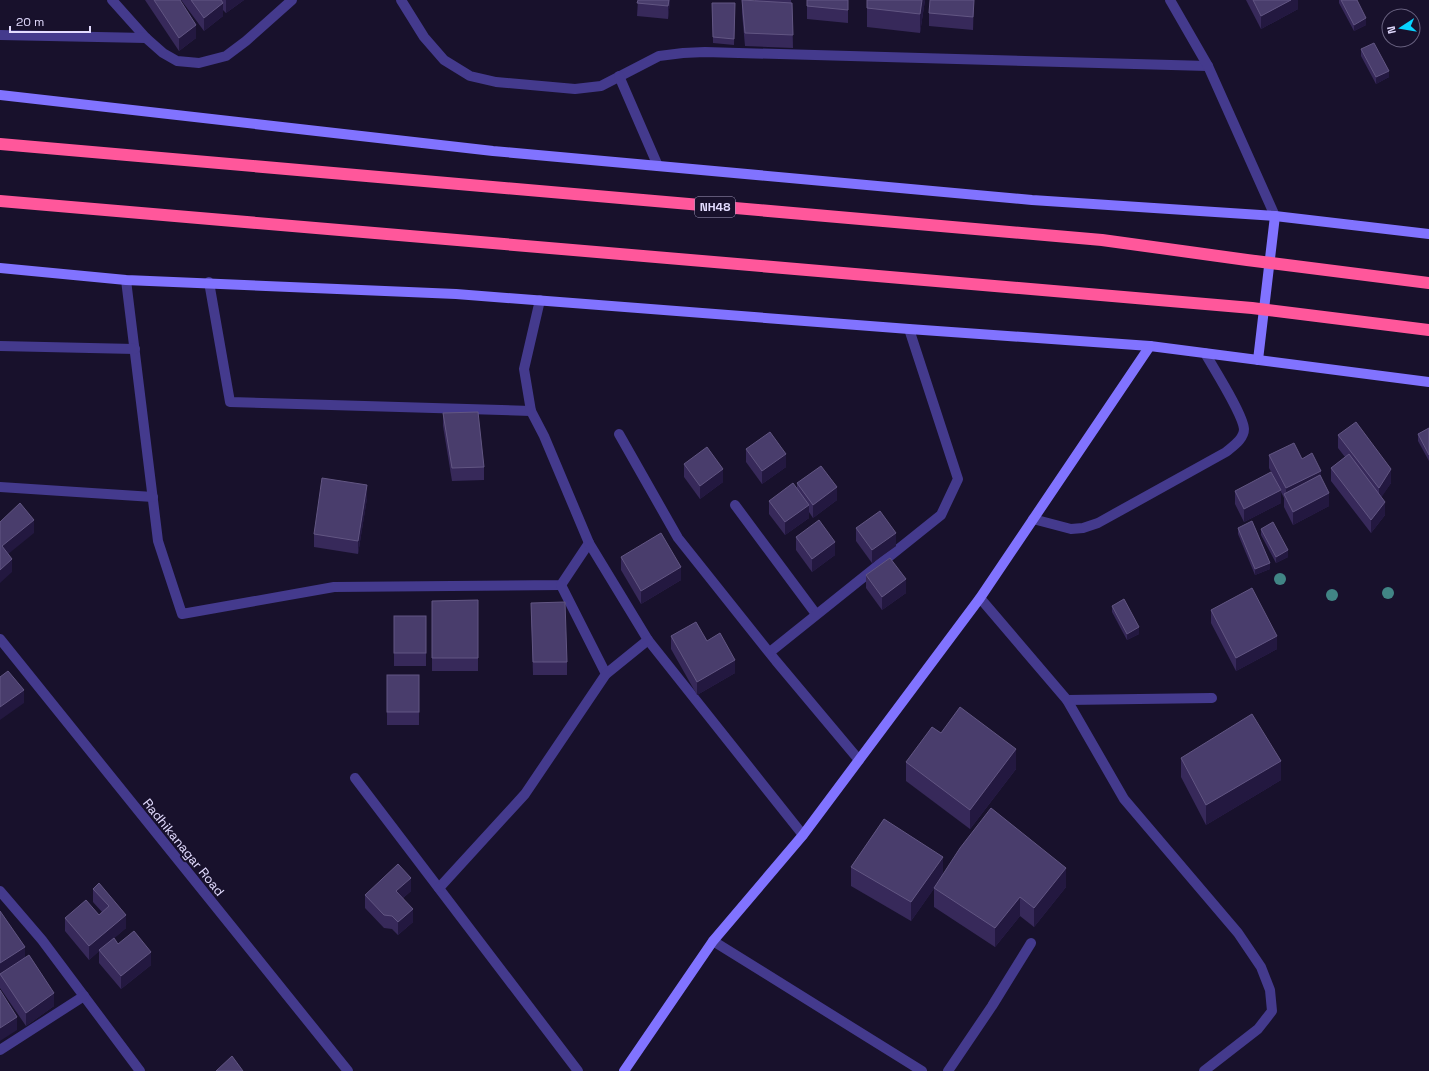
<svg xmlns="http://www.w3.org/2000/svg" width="1429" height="1071" viewBox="0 0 1429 1071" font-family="'Space Grotesk',sans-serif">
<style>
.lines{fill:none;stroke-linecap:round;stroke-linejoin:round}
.lane{stroke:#443a8d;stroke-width:10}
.street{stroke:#443a8d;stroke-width:10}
.secondary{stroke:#8173ff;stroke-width:10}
.highway-bridge{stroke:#ff579b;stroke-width:12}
.tree{fill:#418585}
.wall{fill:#37295a}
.shaded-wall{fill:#231840}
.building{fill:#493d6c;stroke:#625683}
.labels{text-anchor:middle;stroke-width:4;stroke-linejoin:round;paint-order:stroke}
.shield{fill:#18112c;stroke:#a69fc0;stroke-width:1}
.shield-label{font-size:12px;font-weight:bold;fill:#e3dcff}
.street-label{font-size:13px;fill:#e3dcff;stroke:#18112c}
</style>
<rect width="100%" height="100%" fill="#18112c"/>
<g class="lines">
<g class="lane">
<path d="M 1033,519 L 1071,529 L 1083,528 L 1098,523 L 1226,452 C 1233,446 1244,439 1244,429 C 1243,414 1214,369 1205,353"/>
<path d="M 1067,700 L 1212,698"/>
</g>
<g class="street">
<path d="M 112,0 L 146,38 L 163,53 L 177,61 L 199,63 L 226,56 L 246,41 L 292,0"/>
<path d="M 401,0 L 424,37 L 444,60 L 470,76 L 496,82 L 575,89 L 601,86 L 659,56 L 683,53 L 705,52 L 1208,66"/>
<path d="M 1170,0 L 1208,66 L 1275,216"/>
<path d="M 0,35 L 146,38"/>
<path d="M 619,76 L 658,166"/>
<path d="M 126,280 L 158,541 L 182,614 L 334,587 L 561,585 L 589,543"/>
<path d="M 209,282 L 230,402 L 531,411"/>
<path d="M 540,300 L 524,369 L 531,411 L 544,436 L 589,543 L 648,640 L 803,835"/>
<path d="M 0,346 L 135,349"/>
<path d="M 619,434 L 678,538 L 776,661 L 859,760"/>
<path d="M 0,487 L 153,497"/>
<path d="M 735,505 L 816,614"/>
<path d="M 561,585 L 606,674"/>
<path d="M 980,598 L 1067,700 L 1124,799 L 1238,933 L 1261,967 L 1270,990 L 1272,1011 L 1258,1029 L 1204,1071"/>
<path d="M 0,639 L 348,1071"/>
<path d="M 770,652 L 941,515 L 958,479 L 909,329"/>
<path d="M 355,778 L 578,1071"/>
<path d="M 439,888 L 525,794 L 606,674 L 648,640"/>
<path d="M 0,891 L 42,940 L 140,1071"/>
<path d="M 713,941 L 922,1071"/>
<path d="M 0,1050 L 84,996"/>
<path d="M 948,1071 L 992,1006 L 1031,943"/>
</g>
<g class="secondary">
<path d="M 0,95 L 493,151 L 1032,200 L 1275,216 L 1429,234"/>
<path d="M 0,268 L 126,280 L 456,294 L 909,329 L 1150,346 L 1429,382"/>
<path d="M 1258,360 L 1275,216"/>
<path d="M 624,1071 L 713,941 L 803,835 L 980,598 L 1150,346"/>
</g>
<g class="highway-bridge">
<path d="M 0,144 L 1102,240 L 1247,260 L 1429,283"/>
<path d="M 0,201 L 1252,308 L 1429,330"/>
</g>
</g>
<g class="tree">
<circle cx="1280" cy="579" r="6"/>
<circle cx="1388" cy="593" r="6"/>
<circle cx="1332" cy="595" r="6"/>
</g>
<g class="wall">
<path d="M 145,0 L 180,0 L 196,38 L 179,51 Z"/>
<path d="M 181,0 L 244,0 L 226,13 L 223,10 L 223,16 L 204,31 Z"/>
<path d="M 638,0 L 670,0 L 668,19 L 637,16 Z"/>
<path d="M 742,0 L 755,1 L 755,0 L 791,0 L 791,3 L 792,3 L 793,48 L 745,46 L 742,13 Z"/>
<path d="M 807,0 L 848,0 L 848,23 L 807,19 Z"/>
<path d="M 867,0 L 925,0 L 920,33 L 867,27 Z"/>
<path d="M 974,0 L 973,30 L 929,26 L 929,13 Z"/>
<path d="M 1246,0 L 1298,0 L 1298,9 L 1261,29 Z"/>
<path d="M 1339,0 L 1357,0 L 1366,25 L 1354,31 L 1339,3 Z"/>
<path d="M 712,3 L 735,3 L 734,45 L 713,43 Z"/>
<path d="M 1361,49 L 1389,77 L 1376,84 L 1361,56 Z"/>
<path d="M 443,413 L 484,467 L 484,480 L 452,481 L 443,426 Z"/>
<path d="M 1429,428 L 1429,461 L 1418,441 L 1418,434 Z"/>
<path d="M 1338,435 L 1391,483 L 1381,497 L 1385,515 L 1371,533 L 1331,481 L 1331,468 L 1345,457 L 1338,448 Z"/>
<path d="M 746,449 L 786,467 L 762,484 L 746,462 Z"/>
<path d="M 1269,455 L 1302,459 L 1321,476 L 1329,506 L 1293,525 L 1284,507 L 1284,498 L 1281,492 L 1281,503 L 1244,522 L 1235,504 L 1235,491 L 1274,477 L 1269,468 Z"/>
<path d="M 684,464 L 723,482 L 700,499 L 684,477 Z"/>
<path d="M 797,483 L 837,500 L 813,518 L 809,512 L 809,518 L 785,535 L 769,514 L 769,501 L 797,489 Z"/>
<path d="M 367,498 L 358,554 L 314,547 L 314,534 Z"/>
<path d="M 856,528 L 896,546 L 872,563 L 856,541 Z"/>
<path d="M 1238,528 L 1270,569 L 1255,575 L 1238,534 Z"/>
<path d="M 1261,529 L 1288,557 L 1276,563 L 1261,535 Z"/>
<path d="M 796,537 L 835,555 L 812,572 L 796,550 Z"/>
<path d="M 621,557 L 681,580 L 641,604 L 621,570 Z"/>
<path d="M 866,575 L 906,593 L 882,610 L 866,588 Z"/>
<path d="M 478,600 L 478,671 L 432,671 L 432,601 Z"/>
<path d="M 531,603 L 567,662 L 567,675 L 533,675 Z"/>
<path d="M 1112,606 L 1139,634 L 1127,640 L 1112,612 Z"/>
<path d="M 1211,610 L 1277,649 L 1236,671 L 1211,623 Z"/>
<rect x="394" y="616" width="32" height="50"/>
<path d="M 671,636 L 707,641 L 735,673 L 697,695 L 671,649 Z"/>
<rect x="387" y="675" width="32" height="50"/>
<path d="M 941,733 L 1016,769 L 970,829 L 906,781 L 906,762 Z"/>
<path d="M 1181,758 L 1281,780 L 1206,825 L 1181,777 Z"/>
<path d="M 851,867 L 943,875 L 1066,887 L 1034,927 L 1020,916 L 995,947 L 934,907 L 934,888 L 935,887 L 911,921 L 851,886 Z"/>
<path d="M 99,883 L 126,928 L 114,938 L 118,944 L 151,965 L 121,989 L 99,963 L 99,951 L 89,960 L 65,931 L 65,918 L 99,915 L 102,912 L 93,902 L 93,889 Z"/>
<path d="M 411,891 L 403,898 L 413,922 L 398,935 L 392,929 L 384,928 L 365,908 L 365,895 Z"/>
<path d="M 0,911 L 25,957 L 54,1006 L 26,1026 L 0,988 Z"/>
</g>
<g class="shaded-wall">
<path d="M 226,0 L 244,0 L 226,13 Z"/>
<path d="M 669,0 L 670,0 L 668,19 L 668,6 Z"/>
<path d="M 922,0 L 925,0 L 920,33 L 920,14 Z"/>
<path d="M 1291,0 L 1298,0 L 1298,9 L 1261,29 L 1261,16 Z"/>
<path d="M 223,3 L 223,16 L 204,31 L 204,18 Z"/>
<path d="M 1366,18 L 1366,25 L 1354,31 L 1354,25 Z"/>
<path d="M 196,25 L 196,38 L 179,51 L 179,38 Z"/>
<path d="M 1389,71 L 1389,77 L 1376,84 L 1376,77 Z"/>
<path d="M 786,454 L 786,467 L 762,484 L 762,471 Z"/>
<path d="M 723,469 L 723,482 L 700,499 L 700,486 Z"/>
<path d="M 1391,469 L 1391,483 L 1379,501 L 1379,488 Z"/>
<path d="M 1321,471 L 1321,484 L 1286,497 L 1286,488 Z"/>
<path d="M 367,485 L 367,498 L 358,554 L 358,541 Z"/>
<path d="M 837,487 L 837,500 L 813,518 L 813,505 Z"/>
<path d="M 1281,490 L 1281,503 L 1244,522 L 1244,509 Z"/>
<path d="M 1329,493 L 1329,506 L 1293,525 L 1293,512 Z"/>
<path d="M 1385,502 L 1385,515 L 1371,533 L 1371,520 Z"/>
<path d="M 809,505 L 809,518 L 785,535 L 785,522 Z"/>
<path d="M 34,520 L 34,533 L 2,559 L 2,546 Z"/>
<path d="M 896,533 L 896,546 L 872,563 L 872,550 Z"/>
<path d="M 835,542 L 835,555 L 812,572 L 812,559 Z"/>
<path d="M 1288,550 L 1288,557 L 1276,563 L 1276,557 Z"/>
<path d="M 12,559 L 12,572 L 0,583 L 0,570 Z"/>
<path d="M 1270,563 L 1270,569 L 1255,575 L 1255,569 Z"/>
<path d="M 681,567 L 681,580 L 641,604 L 641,591 Z"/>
<path d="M 906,579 L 906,593 L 882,610 L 882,597 Z"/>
<path d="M 1139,627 L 1139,634 L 1127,640 L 1127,634 Z"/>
<path d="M 1277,636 L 1277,649 L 1236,671 L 1236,658 Z"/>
<path d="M 735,660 L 735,673 L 697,695 L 697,682 Z"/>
<path d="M 24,690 L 24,703 L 0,720 L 0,707 Z"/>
<path d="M 1016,749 L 1016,769 L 970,829 L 970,810 Z"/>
<path d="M 1281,761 L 1281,780 L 1206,825 L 1206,805 Z"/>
<path d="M 943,857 L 943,876 L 911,921 L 911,902 Z"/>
<path d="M 1066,868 L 1066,887 L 1034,927 L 1034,908 Z"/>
<path d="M 411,878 L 411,891 L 396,904 L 396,891 Z"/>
<path d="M 1020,897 L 1020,916 L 995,947 L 995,928 Z"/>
<path d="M 413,909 L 413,922 L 398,935 L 398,922 Z"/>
<path d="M 126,915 L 126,928 L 89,960 L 89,946 Z"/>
<path d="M 25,947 L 25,960 L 0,975 L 0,963 Z"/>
<path d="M 151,952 L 151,965 L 121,989 L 121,976 Z"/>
<path d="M 54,993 L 54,1006 L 26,1026 L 26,1013 Z"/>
<path d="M 17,1017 L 17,1030 L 0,1041 L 0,1028 Z"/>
</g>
<g class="building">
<path d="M 154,0 L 180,0 L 196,25 L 179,38 Z"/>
<path d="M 191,0 L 221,0 L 223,3 L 204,18 Z"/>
<path d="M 638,0 L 669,0 L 668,6 L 637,3 Z"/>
<path d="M 742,0 L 792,3 L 793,35 L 745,33 Z"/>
<path d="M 807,0 L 848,0 L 848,10 L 807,6 Z"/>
<path d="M 867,0 L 922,0 L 920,14 L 867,8 Z"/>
<path d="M 930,0 L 974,0 L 973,17 L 929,13 Z"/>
<path d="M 1253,0 L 1291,0 L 1261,16 Z"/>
<path d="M 1341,0 L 1357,0 L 1366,18 L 1354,25 Z"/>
<path d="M 712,3 L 735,3 L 734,39 L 713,37 Z"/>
<path d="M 1374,43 L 1389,71 L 1376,77 L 1361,49 Z"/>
<path d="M 478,412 L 484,467 L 452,468 L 443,413 Z"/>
<path d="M 1356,422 L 1391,469 L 1379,488 L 1338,435 Z"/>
<path d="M 1429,428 L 1429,455 L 1418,434 Z"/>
<path d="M 770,432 L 786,454 L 762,471 L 746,449 Z"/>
<path d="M 1294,443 L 1302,459 L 1312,453 L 1321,471 L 1286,488 L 1269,455 Z"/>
<path d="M 707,447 L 723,469 L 700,486 L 684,464 Z"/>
<path d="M 1349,454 L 1385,502 L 1371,520 L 1331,468 Z"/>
<path d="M 821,466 L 837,487 L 813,505 L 797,483 Z"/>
<path d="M 1271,472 L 1281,490 L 1244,509 L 1235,491 Z"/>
<path d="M 1320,475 L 1329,493 L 1293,512 L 1284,494 Z"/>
<path d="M 322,478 L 367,485 L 358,541 L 314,534 Z"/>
<path d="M 793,483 L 809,505 L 785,522 L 769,501 Z"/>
<path d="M 20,503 L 34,520 L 2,546 L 12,559 L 0,570 L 0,522 Z"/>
<path d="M 880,511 L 896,533 L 872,550 L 856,528 Z"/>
<path d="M 819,520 L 835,542 L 812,559 L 796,537 Z"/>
<path d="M 1252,521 L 1270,563 L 1255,569 L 1238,528 Z"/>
<path d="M 1273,522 L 1288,550 L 1276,557 L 1261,529 Z"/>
<path d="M 661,533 L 681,567 L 641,591 L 621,557 Z"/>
<path d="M 890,558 L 906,579 L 882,597 L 866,575 Z"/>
<path d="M 1252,588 L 1277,636 L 1236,658 L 1211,610 Z"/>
<path d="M 1124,599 L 1139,627 L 1127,634 L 1112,606 Z"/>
<path d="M 478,600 L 478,658 L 432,658 L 432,601 Z"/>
<path d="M 565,602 L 567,662 L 533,662 L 531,603 Z"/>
<rect x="394" y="616" width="32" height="37"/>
<path d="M 696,622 L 707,641 L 720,633 L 735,660 L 697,682 L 671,636 Z"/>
<path d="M 8,671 L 24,690 L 0,707 L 0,677 Z"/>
<rect x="387" y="675" width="32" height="37"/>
<path d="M 960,707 L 1016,749 L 970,810 L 906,762 L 932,727 L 941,733 Z"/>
<path d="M 1252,714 L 1281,761 L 1206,805 L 1181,758 Z"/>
<path d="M 991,808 L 1066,868 L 1034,908 L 1020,897 L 995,928 L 934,888 L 960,848 Z"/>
<path d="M 884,819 L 943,857 L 911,902 L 851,867 Z"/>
<path d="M 398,864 L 411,878 L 396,891 L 413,909 L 398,922 L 392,916 L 384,915 L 365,895 Z"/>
<path d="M 99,883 L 126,915 L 89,946 L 65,918 L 86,900 L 99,915 L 109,906 L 93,889 Z"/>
<path d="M 0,911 L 25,947 L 0,963 Z"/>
<path d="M 134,931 L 151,952 L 121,976 L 99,950 L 114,938 L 118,944 Z"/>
<path d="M 29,955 L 54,993 L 26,1013 L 0,974 Z"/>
<path d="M 0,990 L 17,1017 L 0,1028 Z"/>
<path d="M 232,1056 L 243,1071 L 216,1071 Z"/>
</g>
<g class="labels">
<rect class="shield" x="695" y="197" width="40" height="20" rx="3"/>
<g class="shield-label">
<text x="715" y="211">NH48</text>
</g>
<g class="street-label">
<text transform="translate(184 847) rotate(51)" y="5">Radhikanagar Road</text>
</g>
</g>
<g transform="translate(1401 28) rotate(258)"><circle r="19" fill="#18112c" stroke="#696280"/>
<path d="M0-3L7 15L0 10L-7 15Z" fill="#08d3ff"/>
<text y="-6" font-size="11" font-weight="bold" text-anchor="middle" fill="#e3dcff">N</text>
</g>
<path d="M10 26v6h80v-6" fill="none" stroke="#e3dcff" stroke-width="2"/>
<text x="16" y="26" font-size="12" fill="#e3dcff" stroke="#18112c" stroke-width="3" paint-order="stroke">20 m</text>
</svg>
